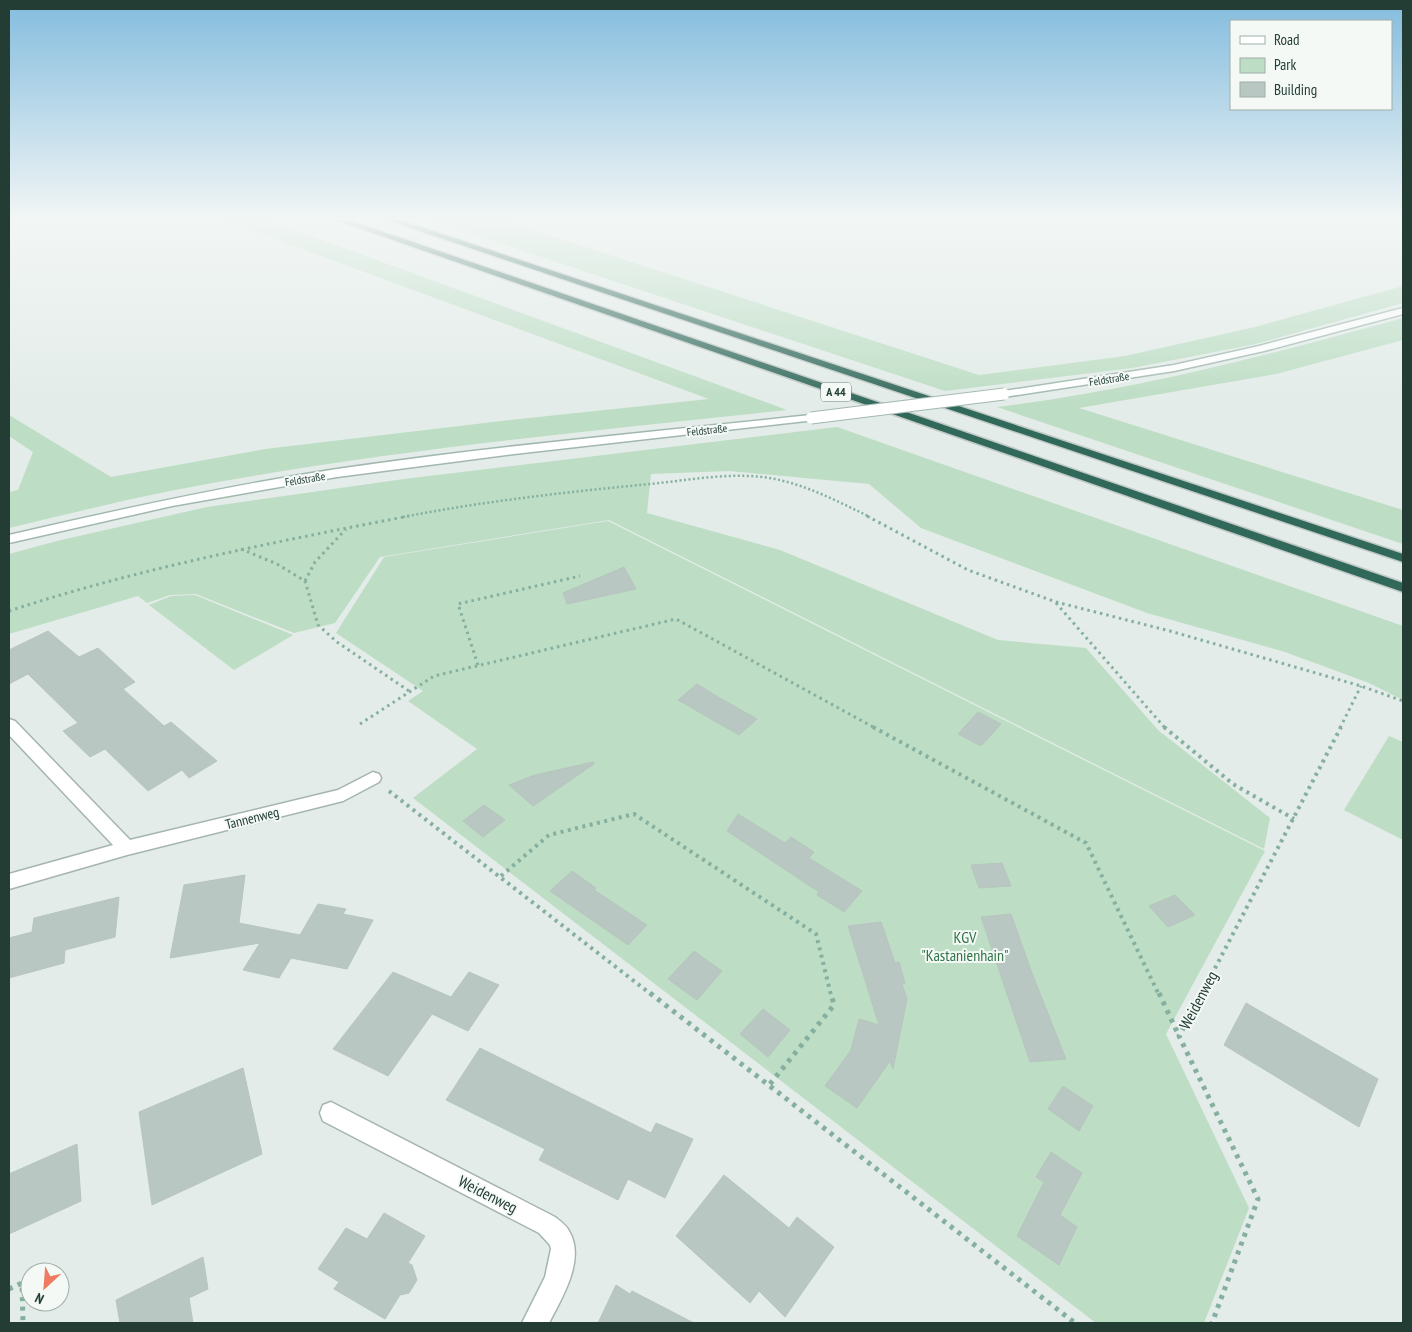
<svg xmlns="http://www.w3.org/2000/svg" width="1412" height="1332" viewBox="0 0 1412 1332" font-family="'PT Sans Narrow',sans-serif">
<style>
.green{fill:#bdddc4}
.building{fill:#b8c7c1;stroke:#b6c6be}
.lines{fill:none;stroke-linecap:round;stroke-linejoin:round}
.minor-casing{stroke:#a6b4af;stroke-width:3}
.secondary-casing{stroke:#a2b8af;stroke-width:3}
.motorway-casing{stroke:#c1c9c6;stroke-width:3}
.path-far3{stroke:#85af9f;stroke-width:2.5;stroke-dasharray:2 2.5;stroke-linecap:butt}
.path-far2{stroke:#85af9f;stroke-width:3;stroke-dasharray:2.5 4;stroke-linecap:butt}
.path-far1{stroke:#85af9f;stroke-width:4;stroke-dasharray:3 4.5;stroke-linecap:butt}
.path{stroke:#85af9f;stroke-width:5;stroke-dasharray:4 5.5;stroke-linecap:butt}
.minor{fill:#fff;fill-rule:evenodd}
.secondary{fill:#fff;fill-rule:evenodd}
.motorway{fill:#30685a;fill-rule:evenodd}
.secondary-bridge-casing{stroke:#a2b8af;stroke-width:13;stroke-linecap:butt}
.secondary-bridge{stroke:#fff;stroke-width:11}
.labels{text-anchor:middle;stroke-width:4;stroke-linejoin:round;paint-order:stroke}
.far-street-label{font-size:11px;fill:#233d35;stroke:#f4f9f6}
.shield{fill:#f4f9f6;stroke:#62756f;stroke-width:1}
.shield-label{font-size:12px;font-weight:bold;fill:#233d35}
.street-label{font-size:14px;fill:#233d35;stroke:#f4f9f6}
.near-park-label{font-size:16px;fill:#2f7346;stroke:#f4f9f6}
.near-street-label{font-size:16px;fill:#233d35;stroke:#f4f9f6}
</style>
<rect width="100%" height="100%" fill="#e3ece8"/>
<g class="green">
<path d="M 218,218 L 262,218 L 787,410 C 583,432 377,451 175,490 C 119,501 64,515 9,528 L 9,492 L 18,490 L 33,452 L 9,436 L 9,415 L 111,477 L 265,449 L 510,420 L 709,399 Z"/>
<path d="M 424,218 L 496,218 L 979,375 L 1125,356 L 1255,327 L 1403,286 L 1403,303 L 1256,344 L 1132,368 L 945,391 Z"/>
<path d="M 1403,318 L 1403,340 L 1276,374 L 1079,408 L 1403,510 L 1403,544 L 997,407 C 1135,390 1269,355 1403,318 Z"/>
<path d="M 837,427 L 1403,626 L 1403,700 L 1369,683 L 1285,652 L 1147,613 L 921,528 L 869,484 L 729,471 L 651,474 L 647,513 L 780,550 L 998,640 L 1086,648 L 1158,730 L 1270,818 L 1264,849 L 609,520 L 380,557 L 335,623 L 294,633 L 196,594 L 170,595 L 147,603 L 138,596 L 9,634 L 9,554 L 57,541 L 207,507 L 404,479 Z"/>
<path d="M 608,521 L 1265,851 L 1166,1034 L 1249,1208 L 1204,1323 L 1096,1323 L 413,798 L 477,749 L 408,701 L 423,691 L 336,633 L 384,557 Z"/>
<path d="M 195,595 L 293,635 L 234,670 L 149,605 L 171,596 Z"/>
<path d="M 1389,736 L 1403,742 L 1403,840 L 1344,810 Z"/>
</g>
<g class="building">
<path d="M 624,567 L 636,589 L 567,604 L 563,593 Z"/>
<path d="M 48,631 L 79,657 L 98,648 L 135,682 L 123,689 L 164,726 L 171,722 L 217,761 L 189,778 L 182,770 L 148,791 L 105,749 L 90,757 L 63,731 L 78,723 L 28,674 L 9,684 L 9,650 Z"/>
<path d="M 697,684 L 718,697 L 757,719 L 739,735 L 678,700 Z"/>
<path d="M 978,712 L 1001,724 L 981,746 L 958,734 Z"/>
<path d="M 593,762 L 594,764 L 533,806 L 509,785 L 535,775 Z"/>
<path d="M 484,805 L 505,820 L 483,837 L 463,821 Z"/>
<path d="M 738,814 L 785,843 L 791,837 L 814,852 L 809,858 L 862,891 L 844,912 L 817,895 L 819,892 L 727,831 Z"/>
<path d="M 1002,863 L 1011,886 L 979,888 L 971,865 Z"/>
<path d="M 572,871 L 596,888 L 594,890 L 647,925 L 628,945 L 550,891 Z"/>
<path d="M 245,875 L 239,923 L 300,935 L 318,904 L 346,909 L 343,914 L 373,920 L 347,969 L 291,958 L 279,978 L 243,970 L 260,943 L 170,958 L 184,885 Z"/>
<path d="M 1175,895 L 1195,915 L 1168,927 L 1149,906 Z"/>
<path d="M 119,897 L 115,937 L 65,950 L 64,963 L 9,978 L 9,938 L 32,932 L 34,918 Z"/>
<path d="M 1011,914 L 1032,973 L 1066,1059 L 1030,1062 L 981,917 Z"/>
<path d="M 881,922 L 895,963 L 899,962 L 905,983 L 902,984 L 907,999 L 893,1069 L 890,1061 L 857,1108 L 825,1086 L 851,1050 L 859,1019 L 879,1025 L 848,926 Z"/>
<path d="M 694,951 L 722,971 L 697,1000 L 668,979 Z"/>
<path d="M 393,972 L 451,997 L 469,972 L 499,985 L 468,1031 L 432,1014 L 388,1076 L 333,1049 Z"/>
<path d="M 1246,1003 L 1378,1079 L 1359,1127 L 1224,1045 Z"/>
<path d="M 763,1009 L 790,1030 L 768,1057 L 740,1034 Z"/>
<path d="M 480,1048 L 651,1133 L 656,1123 L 693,1139 L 665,1198 L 628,1179 L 618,1200 L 539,1160 L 545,1149 L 446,1100 Z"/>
<path d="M 243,1068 L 262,1154 L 152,1205 L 139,1112 Z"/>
<path d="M 1063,1086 L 1093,1106 L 1079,1131 L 1048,1109 Z"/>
<path d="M 77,1144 L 81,1201 L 9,1234 L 9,1174 Z"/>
<path d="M 1051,1152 L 1082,1173 L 1060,1215 L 1077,1227 L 1059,1265 L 1017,1236 L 1044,1182 L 1036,1177 Z"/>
<path d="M 724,1175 L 789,1228 L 797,1217 L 834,1247 L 785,1317 L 759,1291 L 750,1303 L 676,1236 Z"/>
<path d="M 384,1213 L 425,1236 L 408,1263 L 412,1265 L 417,1280 L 409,1293 L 400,1295 L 385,1319 L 334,1289 L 339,1282 L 318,1269 L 346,1228 L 367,1239 Z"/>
<path d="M 203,1257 L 208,1289 L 189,1298 L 193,1323 L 120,1323 L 116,1300 Z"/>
<path d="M 616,1285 L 630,1294 L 632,1291 L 694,1323 L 598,1323 Z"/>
</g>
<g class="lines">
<defs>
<g id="minor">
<path d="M 9,719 L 15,721 L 130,840 L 338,790 L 373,772 L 379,774 L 381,778 L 379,782 L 343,801 L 127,855 L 9,889 L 9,874 L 113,845 L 9,735 Z"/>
<path d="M 331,1102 L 555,1217 C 560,1221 566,1225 569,1231 C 586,1259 562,1298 549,1323 L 522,1323 L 545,1277 L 551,1249 L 550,1245 L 539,1233 L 323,1121 L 320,1113 L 323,1105 Z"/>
</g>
<g id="secondary">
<path d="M 1403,308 L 1403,314 L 1264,351 L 1174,371 L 1004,397 L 999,394 L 1004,391 L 1174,365 L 1259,346 Z"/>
<path d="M 811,415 L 815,416 L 817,418 L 815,420 L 514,454 L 337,477 L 172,506 L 9,543 L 9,535 C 117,510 226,486 337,469 C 494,446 653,432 811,415 Z"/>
</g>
<g id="motorway">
<path d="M 330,218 L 343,218 L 1403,583 L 1403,592 Z"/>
<path d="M 381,218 L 394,218 L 1403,554 L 1403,562 Z"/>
</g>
</defs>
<use href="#minor" class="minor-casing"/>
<use href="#secondary" class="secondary-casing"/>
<use href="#motorway" class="motorway-casing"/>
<path class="path-far3" d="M 403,517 C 485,501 567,492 650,484 C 691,480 734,471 775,479 C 809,486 839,502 870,517"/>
<g class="path-far2">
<path d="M 867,516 L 968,570 L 1056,602 L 1170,631 L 1361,686 L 1403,701"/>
<path d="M 241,549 L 277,564 L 305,581 L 318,625 L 337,642 L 409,691"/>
<path d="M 305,581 L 315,562 L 346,529"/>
<path d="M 1056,603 L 1165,728"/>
<path d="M 9,611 C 140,568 275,542 409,516"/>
<path d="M 478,665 L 458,604 L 580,576"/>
<path d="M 360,724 L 434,676 L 676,619 L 875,728"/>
<path d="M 1340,728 L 1361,686"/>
</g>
<g class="path-far1">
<path d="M 873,727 L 1086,843 L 1159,995"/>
<path d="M 1164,727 L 1233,784 L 1294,819"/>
<path d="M 389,791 L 652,995"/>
<path d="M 501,876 L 549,835 L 634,814 L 816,934 L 831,995"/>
<path d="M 1201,995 L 1341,727"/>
</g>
<g class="path">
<path d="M 650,993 L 1075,1323"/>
<path d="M 1159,993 L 1179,1036"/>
<path d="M 1202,993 L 1179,1036 L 1258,1199 L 1212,1323"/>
<path d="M 770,1084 L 834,1005 L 831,993"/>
<path d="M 9,1289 L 22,1283 L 23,1323"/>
</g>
<use href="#minor" class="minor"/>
<use href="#secondary" class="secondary"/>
<use href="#motorway" class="motorway"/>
<defs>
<path id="secondary-bridge" d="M 811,418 L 1004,394"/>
</defs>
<use href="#secondary-bridge" class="secondary-bridge-casing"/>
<use href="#secondary-bridge" class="secondary-bridge"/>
</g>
<linearGradient id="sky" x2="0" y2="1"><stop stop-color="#83bcde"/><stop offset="0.54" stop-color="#f2f6f5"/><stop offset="1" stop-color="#f2f6f5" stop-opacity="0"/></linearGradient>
<rect width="1412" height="405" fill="url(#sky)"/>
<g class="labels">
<g class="far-street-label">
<text transform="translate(1109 379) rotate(-9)" y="4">Feldstraße</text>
<text transform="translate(707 430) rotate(-6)" y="4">Feldstraße</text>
<text transform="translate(305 479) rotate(-9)" y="4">Feldstraße</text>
</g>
<rect class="shield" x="821" y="382.5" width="30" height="19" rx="4"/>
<g class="shield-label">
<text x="836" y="396">A 44</text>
</g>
<g class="street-label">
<text transform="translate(252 818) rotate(-14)" y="5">Tannenweg</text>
</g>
<g class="near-park-label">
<text x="965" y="943">KGV<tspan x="965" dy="18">"Kastanienhain"</tspan></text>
</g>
<g class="near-street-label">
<text transform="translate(1198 1000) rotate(-62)" y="6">Weidenweg</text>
<text transform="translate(488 1194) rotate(27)" y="6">Weidenweg</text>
</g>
</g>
<rect width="1412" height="1332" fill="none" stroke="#233d35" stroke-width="20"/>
<rect x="1230" y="20" width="162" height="90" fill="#f4f9f6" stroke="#a0aea9"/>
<rect x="1240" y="36" width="25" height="8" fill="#ffffff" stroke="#a0aea9"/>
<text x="1274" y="45" font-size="15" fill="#233d35">Road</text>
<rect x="1240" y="58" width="25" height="15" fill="#bdddc4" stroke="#a0aea9"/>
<text x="1274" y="70" font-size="15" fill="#233d35">Park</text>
<rect x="1240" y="82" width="25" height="15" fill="#b8c7c1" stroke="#a0aea9"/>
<text x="1274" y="95" font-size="15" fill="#233d35">Building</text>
<g transform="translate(45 1287) rotate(206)"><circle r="24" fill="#f4f9f6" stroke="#a0aea9"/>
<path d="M0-4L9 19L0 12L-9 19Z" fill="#ed7c61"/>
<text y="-8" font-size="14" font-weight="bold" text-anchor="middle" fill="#233d35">N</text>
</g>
</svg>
